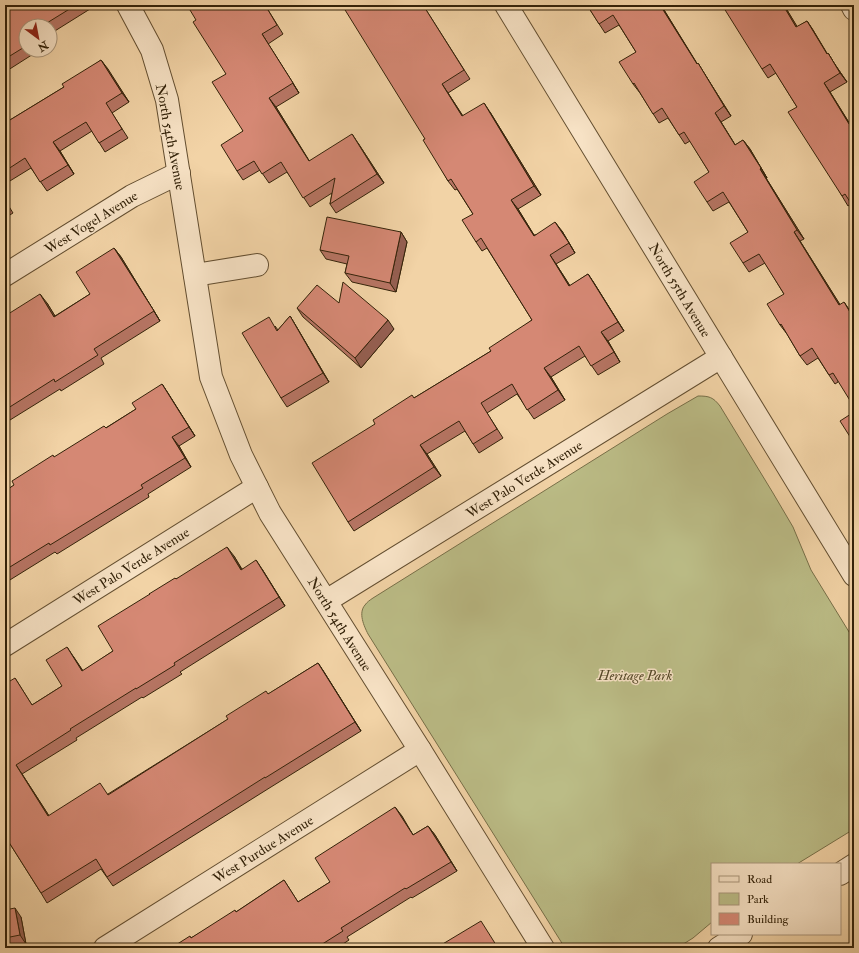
<svg xmlns="http://www.w3.org/2000/svg" width="859" height="953" viewBox="0 0 859 953" font-family="'IM FELL Double Pica',serif">
<style>
.green{fill:#bbbc86;stroke:#776f48}
.lines{fill:none;stroke-linecap:round;stroke-linejoin:round}
.minor-casing{stroke:#634e30;stroke-width:24}
.tertiary-casing{stroke:#634e30;stroke-width:24}
.minor{stroke:#f7e2c5;stroke-width:22}
.tertiary{stroke:#f7e2c5;stroke-width:22}
.wall{fill:#b77564;stroke:#332209}
.shaded-wall{fill:#955f51;stroke:#332209}
.building{fill:#d58874;stroke:#332209}
.labels{text-anchor:middle;stroke-width:3;stroke-linejoin:round;paint-order:stroke}
.street-label{font-size:14px;fill:#332209;stroke:#f7e2c5}
.park-label{font-size:14px;font-style:italic;fill:#554828;stroke:#f7e2c5}
</style>
<rect width="100%" height="100%" fill="#f2d3a6"/>
<filter id="stains"><feTurbulence type="fractalNoise" baseFrequency=".005" numOctaves="4"/><feColorMatrix values="0 0 0 0 .2 0 0 0 0 .09 0 0 0 0 .02 0 0 0 .5 -.17"/></filter>
<radialGradient id="worn" r=".72"><stop offset=".6" stop-color="#630" stop-opacity="0"/><stop offset="1" stop-color="#630" stop-opacity=".3"/></radialGradient>
<path class="green" d="M 698,396 C 709,396 713,397 720,406 L 773,493 L 793,527 L 811,570 L 854,640 L 854,829 L 797,864 L 712,864 L 712,922 L 693,938 L 677,948 L 565,948 L 368,634 C 364,626 358,613 365,605 C 367,602 370,600 373,598 L 667,414 Z"/>
<g class="lines">
<defs>
<g id="minor">
<path d="M 128,5 L 152,50 L 167,100 L 211,377 L 241,455 L 270,513 L 420,750 L 543,948"/>
<path d="M 852,5 L 854,9"/>
<path d="M 5,275 L 132,196 L 179,173"/>
<path d="M 195,275 L 257,265"/>
<path d="M 326,601 L 721,357"/>
<path d="M 5,645 L 257,487"/>
<path d="M 105,948 L 420,750"/>
</g>
<g id="tertiary">
<path d="M 506,5 L 854,575"/>
<path d="M 840,874 L 854,865"/>
<path d="M 719,948 L 741,934"/>
</g>
</defs>
<use href="#minor" class="minor-casing"/>
<use href="#tertiary" class="tertiary-casing"/>
<use href="#minor" class="minor"/>
<use href="#tertiary" class="tertiary"/>
</g>
<g class="wall">
<path d="M 5,5 L 87,5 L 90,9 L 50,34 L 50,26 L 26,26 L 26,50 L 38,50 L 38,51 L 5,72 Z"/>
<path d="M 265,5 L 283,34 L 268,44 L 299,93 L 276,107 L 309,161 L 358,143 L 384,183 L 336,213 L 330,204 L 332,193 L 310,207 L 287,172 L 269,183 L 260,170 L 243,180 L 237,171 L 243,131 L 226,74 Z"/>
<path d="M 423,5 L 470,79 L 448,93 L 463,116 L 490,112 L 541,195 L 518,209 L 534,235 L 562,231 L 575,253 L 556,264 L 570,286 L 588,274 L 594,283 L 624,331 L 608,341 L 620,362 L 598,375 L 585,356 L 551,377 L 565,400 L 534,419 L 517,394 L 487,413 L 503,438 L 479,453 L 465,431 L 427,454 L 441,476 L 354,531 L 348,522 L 375,424 L 414,398 L 491,351 L 532,320 L 487,248 L 482,251 L 476,242 L 473,214 L 457,189 L 455,190 L 448,181 L 425,139 Z"/>
<path d="M 587,5 L 661,5 L 697,64 L 704,73 L 731,116 L 721,122 L 735,145 L 743,140 L 750,149 L 767,178 L 766,178 L 804,239 L 800,241 L 840,305 L 851,312 L 838,382 L 835,384 L 829,375 L 818,358 L 807,365 L 800,356 L 787,334 L 780,325 L 784,294 L 765,263 L 749,272 L 743,263 L 748,232 L 729,202 L 713,211 L 707,202 L 709,172 L 690,141 L 685,144 L 668,118 L 659,123 L 640,93 L 633,84 L 636,52 L 619,25 L 605,33 Z"/>
<path d="M 787,10 L 797,27 L 807,21 L 813,30 L 827,54 L 828,53 L 834,63 L 847,82 L 830,92 L 850,124 L 851,204 L 848,206 L 842,196 L 797,107 L 776,73 L 768,78 L 762,69 Z"/>
<path d="M 101,60 L 129,102 L 112,113 L 128,138 L 105,152 L 92,131 L 60,151 L 74,174 L 47,191 L 31,168 L 5,184 L 5,123 L 64,87 Z"/>
<path d="M 5,200 L 13,213 L 5,218 Z"/>
<path d="M 401,232 L 407,242 L 396,292 L 352,282 L 345,273 L 347,264 L 326,259 L 320,250 Z"/>
<path d="M 114,248 L 121,257 L 160,321 L 101,358 L 104,364 L 61,391 L 60,389 L 10,420 L 5,413 L 5,316 L 47,303 L 55,316 L 90,294 Z"/>
<path d="M 297,308 L 394,329 L 361,368 L 303,317 Z"/>
<path d="M 290,316 L 296,326 L 329,382 L 287,407 L 281,398 L 275,326 L 278,330 Z"/>
<path d="M 162,384 L 195,436 L 179,446 L 191,467 L 148,494 L 149,497 L 57,554 L 55,552 L 5,583 L 5,491 L 136,409 Z"/>
<path d="M 234,556 L 242,569 L 262,569 L 285,606 L 180,672 L 182,674 L 143,698 L 142,697 L 76,738 L 77,740 L 22,774 L 49,816 L 108,794 L 318,663 L 324,672 L 361,731 L 271,787 L 113,886 L 101,869 L 47,903 L 41,893 L 5,836 L 15,678 L 32,705 L 62,686 L 73,656 L 83,671 L 113,651 L 176,579 Z"/>
<path d="M 395,807 L 413,835 L 428,826 L 435,835 L 457,871 L 412,898 L 411,897 L 347,937 L 349,940 L 337,948 L 171,948 L 191,938 L 236,912 L 284,880 L 298,902 L 330,882 Z"/>
<path d="M 5,910 L 21,917 L 26,944 L 5,948 Z"/>
</g>
<g class="shaded-wall">
<path d="M 660,5 L 661,5 L 703,73 L 697,64 Z"/>
<path d="M 783,5 L 787,10 L 803,36 L 796,27 Z"/>
<path d="M 807,21 L 813,30 L 833,63 L 827,54 Z"/>
<path d="M 262,34 L 268,44 L 299,93 L 293,83 Z"/>
<path d="M 828,53 L 834,63 L 847,82 L 840,73 Z"/>
<path d="M 101,60 L 108,69 L 129,102 L 122,93 Z"/>
<path d="M 698,63 L 704,73 L 731,116 L 724,106 Z"/>
<path d="M 824,83 L 830,92 L 854,131 L 849,124 Z"/>
<path d="M 442,84 L 448,93 L 469,126 L 462,116 Z"/>
<path d="M 269,98 L 276,107 L 315,170 L 309,161 Z"/>
<path d="M 484,103 L 490,112 L 541,195 L 534,186 Z"/>
<path d="M 715,113 L 721,122 L 741,154 L 735,145 Z"/>
<path d="M 352,134 L 358,143 L 384,183 L 377,174 Z"/>
<path d="M 743,140 L 750,149 L 767,178 L 761,168 Z"/>
<path d="M 53,142 L 60,151 L 74,174 L 68,165 Z"/>
<path d="M 760,169 L 766,178 L 804,239 L 797,230 Z"/>
<path d="M 511,200 L 518,209 L 540,245 L 534,236 Z"/>
<path d="M 555,222 L 562,231 L 575,253 L 569,243 Z"/>
<path d="M 401,232 L 407,242 L 396,292 L 390,283 Z"/>
<path d="M 794,232 L 800,241 L 846,314 L 839,305 Z"/>
<path d="M 114,248 L 121,257 L 160,321 L 154,311 Z"/>
<path d="M 550,255 L 556,264 L 576,295 L 569,286 Z"/>
<path d="M 588,274 L 594,283 L 624,331 L 618,322 Z"/>
<path d="M 40,294 L 47,303 L 61,326 L 54,317 Z"/>
<path d="M 844,302 L 851,312 L 854,317 L 854,319 Z"/>
<path d="M 290,316 L 296,326 L 329,382 L 323,373 Z"/>
<path d="M 388,320 L 394,329 L 361,368 L 355,358 Z"/>
<path d="M 601,332 L 608,341 L 620,362 L 614,352 Z"/>
<path d="M 544,368 L 551,377 L 565,400 L 558,390 Z"/>
<path d="M 162,384 L 168,393 L 195,436 L 189,427 Z"/>
<path d="M 172,437 L 179,446 L 191,467 L 185,458 Z"/>
<path d="M 420,445 L 427,454 L 441,476 L 434,467 Z"/>
<path d="M 227,547 L 234,556 L 247,579 L 241,570 Z"/>
<path d="M 256,560 L 262,569 L 285,606 L 279,597 Z"/>
<path d="M 67,647 L 89,680 L 82,671 Z"/>
<path d="M 318,663 L 324,672 L 361,731 L 355,722 Z"/>
<path d="M 16,765 L 22,774 L 55,825 L 48,816 Z"/>
<path d="M 395,807 L 402,816 L 419,845 L 413,835 Z"/>
<path d="M 428,826 L 435,835 L 457,871 L 451,862 Z"/>
<path d="M 15,908 L 21,917 L 26,944 L 20,935 Z"/>
</g>
<g class="building">
<path d="M 5,5 L 76,5 L 42,26 L 26,26 L 26,46 L 5,59 Z"/>
<path d="M 187,5 L 265,5 L 277,25 L 262,34 L 293,83 L 269,98 L 309,161 L 352,134 L 377,174 L 330,204 L 335,178 L 303,198 L 281,162 L 262,174 L 254,161 L 237,171 L 221,145 L 243,131 L 212,82 L 226,74 L 193,22 L 196,20 Z"/>
<path d="M 342,5 L 423,5 L 464,70 L 442,84 L 462,116 L 484,103 L 534,186 L 511,200 L 534,236 L 555,222 L 569,243 L 550,255 L 569,286 L 588,274 L 618,322 L 601,332 L 614,352 L 591,366 L 579,346 L 544,368 L 558,390 L 527,410 L 512,384 L 481,403 L 497,429 L 473,444 L 459,421 L 420,445 L 434,467 L 348,522 L 312,463 L 375,424 L 373,420 L 412,395 L 414,398 L 491,351 L 489,348 L 532,320 L 481,238 L 476,242 L 462,220 L 473,214 L 451,179 L 448,181 L 423,140 L 425,139 Z"/>
<path d="M 587,5 L 660,5 L 697,64 L 698,63 L 724,106 L 715,113 L 735,145 L 743,140 L 761,168 L 760,169 L 797,230 L 794,232 L 839,305 L 844,302 L 854,319 L 854,407 L 833,373 L 829,375 L 812,348 L 800,356 L 781,324 L 780,325 L 767,304 L 784,294 L 759,254 L 743,263 L 730,243 L 748,232 L 723,192 L 707,202 L 694,182 L 709,172 L 684,132 L 679,135 L 662,108 L 653,114 L 634,83 L 633,84 L 619,62 L 636,52 L 613,15 L 599,24 Z"/>
<path d="M 722,5 L 783,5 L 796,27 L 807,21 L 827,54 L 828,53 L 840,73 L 824,83 L 849,124 L 854,121 L 854,208 L 845,194 L 842,196 L 788,112 L 797,107 L 770,64 L 762,69 Z"/>
<path d="M 101,60 L 122,93 L 106,103 L 122,129 L 99,143 L 86,122 L 53,142 L 68,165 L 40,182 L 25,158 L 5,171 L 5,123 L 64,87 L 62,84 Z"/>
<path d="M 327,217 L 401,232 L 390,283 L 345,273 L 349,256 L 320,250 Z"/>
<path d="M 114,248 L 154,311 L 94,349 L 98,355 L 55,382 L 54,379 L 5,410 L 5,316 L 40,294 L 54,317 L 90,294 L 76,272 Z"/>
<path d="M 343,282 L 388,320 L 355,358 L 297,308 L 317,285 L 339,303 Z"/>
<path d="M 290,316 L 323,373 L 281,398 L 242,333 L 269,317 L 277,331 Z"/>
<path d="M 162,384 L 189,427 L 172,437 L 185,458 L 141,485 L 143,488 L 50,545 L 49,543 L 5,570 L 5,491 L 14,485 L 12,481 L 53,455 L 54,457 L 104,426 L 106,428 L 136,409 L 132,403 Z"/>
<path d="M 854,412 L 854,443 L 840,421 Z"/>
<path d="M 227,547 L 241,570 L 256,560 L 279,597 L 174,663 L 175,665 L 136,689 L 136,688 L 70,729 L 71,730 L 16,765 L 48,816 L 100,783 L 108,795 L 228,719 L 226,716 L 266,691 L 268,694 L 318,663 L 355,722 L 265,778 L 265,777 L 107,877 L 96,859 L 41,893 L 5,836 L 5,684 L 15,678 L 32,705 L 62,686 L 46,660 L 67,647 L 82,671 L 113,651 L 98,626 L 150,594 L 149,594 L 175,578 L 176,579 Z"/>
<path d="M 395,807 L 413,835 L 428,826 L 451,862 L 406,889 L 405,888 L 341,928 L 343,931 L 316,948 L 171,948 L 190,936 L 191,938 L 235,910 L 236,912 L 284,880 L 298,902 L 330,882 L 315,858 Z"/>
<path d="M 15,908 L 20,935 L 5,938 L 5,910 Z"/>
<path d="M 481,921 L 498,948 L 439,948 L 442,946 L 441,945 Z"/>
</g>
<g class="labels">
<g class="street-label">
<text transform="translate(171 137) rotate(79)" y="5">North 54th Avenue</text>
<text transform="translate(91 222) rotate(-32)" y="5">West Vogel Avenue</text>
<text transform="translate(680 290) rotate(59)" y="5">North 55th Avenue</text>
<text transform="translate(524 479) rotate(-32)" y="5">West Palo Verde Avenue</text>
<text transform="translate(131 566) rotate(-32)" y="5">West Palo Verde Avenue</text>
<text transform="translate(340 624) rotate(58)" y="5">North 54th Avenue</text>
<text transform="translate(263 849) rotate(-32)" y="5">West Purdue Avenue</text>
</g>
<g class="park-label">
<text x="635" y="680">Heritage Park</text>
</g>
</g>
<rect width="859" height="953" fill="none" stroke="#f2d3a6" stroke-width="20"/>
<rect x="6" y="6" width="847" height="941" fill="none" stroke="#332209" stroke-width="2"/>
<rect x="10" y="10" width="839" height="933" fill="none" stroke="#332209"/>
<rect x="711" y="863" width="130" height="72" fill="#f7e2c5" stroke="#a9957a"/>
<rect x="719" y="876" width="20" height="6" fill="#f7e2c5" stroke="#a9957a"/>
<text x="747" y="883" font-size="12" fill="#332209">Road</text>
<rect x="719" y="893" width="20" height="12" fill="#bbbc86" stroke="#a9957a"/>
<text x="747" y="903" font-size="12" fill="#332209">Park</text>
<rect x="719" y="913" width="20" height="12" fill="#d58874" stroke="#a9957a"/>
<text x="747" y="923" font-size="12" fill="#332209">Building</text>
<g transform="translate(38 38) rotate(148)"><circle r="19" fill="#f7e2c5" stroke="#a9957a"/>
<path d="M0-3L7 15L0 10L-7 15Z" fill="#8f2418"/>
<text y="-6" font-size="11" font-weight="bold" text-anchor="middle" fill="#332209">N</text>
</g>
<rect width="100%" height="100%" filter="url(#stains)"/>
<rect width="100%" height="100%" fill="url(#worn)"/>
</svg>
